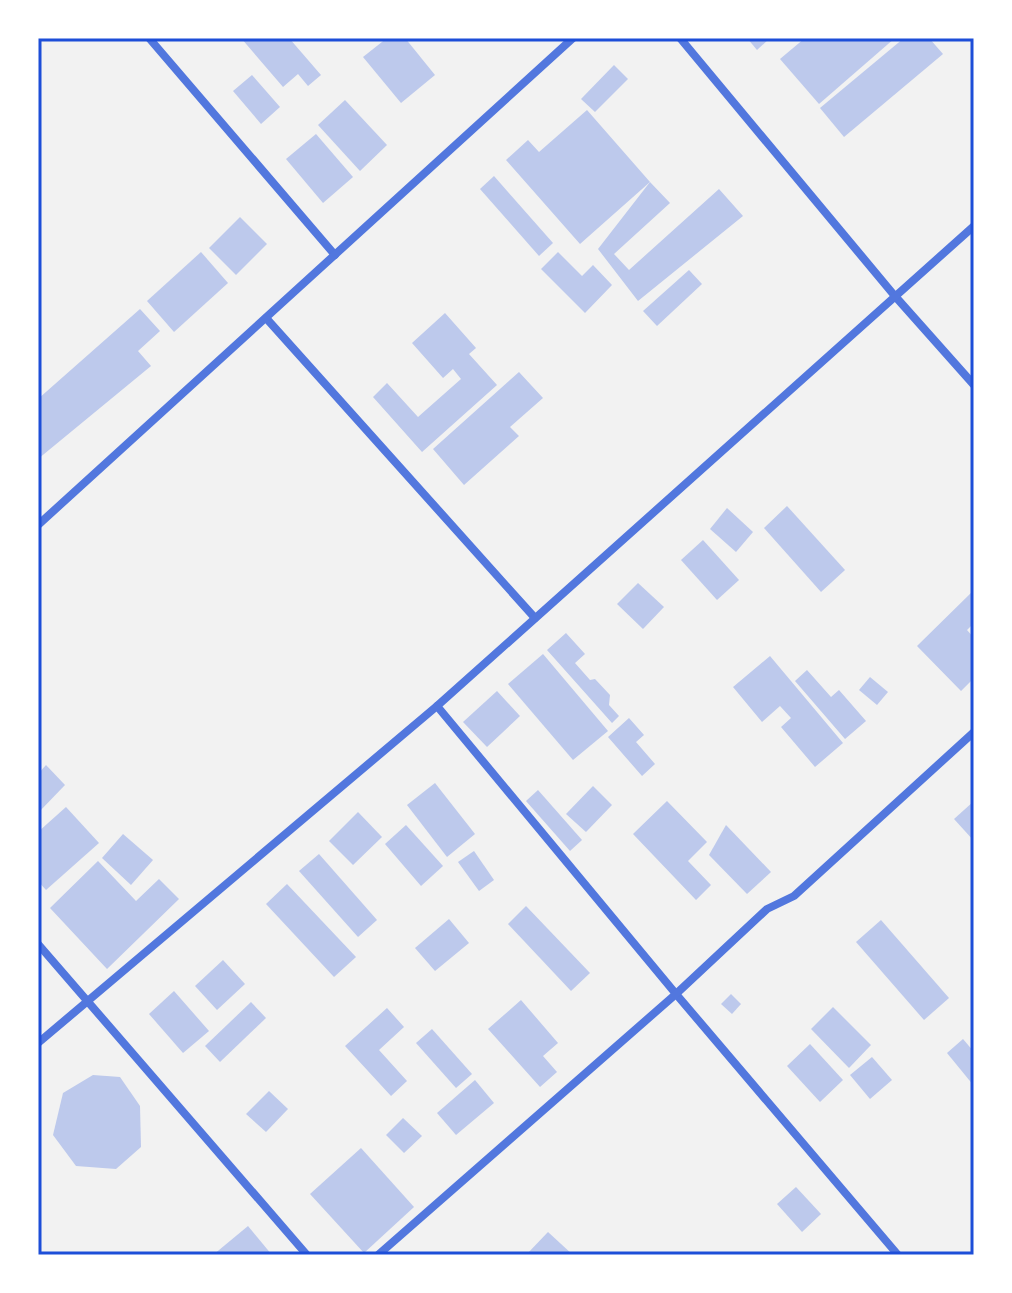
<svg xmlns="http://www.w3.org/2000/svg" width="1012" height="1293" viewBox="0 0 1012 1293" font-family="Bitter,serif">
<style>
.building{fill:#bdc9ec}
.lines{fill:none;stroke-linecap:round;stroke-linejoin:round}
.minor{stroke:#5277de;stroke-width:8}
.neatline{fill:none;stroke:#1d4ed8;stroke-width:3}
</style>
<rect width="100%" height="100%" fill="#f2f2f2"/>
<g class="building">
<path d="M 241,38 L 289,38 L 321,75 L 308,86 L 298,74 L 283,87 Z"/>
<path d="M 387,38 L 405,38 L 435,75 L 401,103 L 363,57 Z"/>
<path d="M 747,38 L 770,38 L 757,50 Z"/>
<path d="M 805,38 L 895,38 L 819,104 L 780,59 Z"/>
<path d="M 904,38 L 929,38 L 943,54 L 844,137 L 820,108 Z"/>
<path d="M 614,65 L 628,79 L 595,112 L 581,99 Z"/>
<path d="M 252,75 L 280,107 L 261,124 L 233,91 Z"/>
<path d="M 345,100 L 387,145 L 360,171 L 318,125 Z"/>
<path d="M 587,110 L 650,182 L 580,244 L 506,160 L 528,140 L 539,152 Z"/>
<path d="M 316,134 L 353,177 L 323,203 L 286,159 Z"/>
<path d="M 494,176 L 553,243 L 539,256 L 480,189 Z"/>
<path d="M 650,182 L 670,203 L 614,254 L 629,270 L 719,189 L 743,216 L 638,301 L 598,249 Z"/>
<path d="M 240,217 L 267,244 L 236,275 L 209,248 Z"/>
<path d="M 201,252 L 228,283 L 174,332 L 147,301 Z"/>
<path d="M 558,252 L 582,276 L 593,265 L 612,285 L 585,313 L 541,269 Z"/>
<path d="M 689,270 L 702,284 L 657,326 L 643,311 Z"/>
<path d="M 140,309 L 160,331 L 138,351 L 151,366 L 38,459 L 38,399 Z"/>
<path d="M 445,313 L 476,348 L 469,354 L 497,385 L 422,452 L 373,397 L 387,383 L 418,417 L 461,379 L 453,369 L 443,378 L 412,343 Z"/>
<path d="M 519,372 L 543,398 L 510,427 L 519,436 L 464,485 L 433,449 Z"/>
<path d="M 787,506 L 845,570 L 821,592 L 764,528 Z"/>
<path d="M 727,508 L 753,532 L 736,552 L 710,529 Z"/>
<path d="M 703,540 L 739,580 L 717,600 L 681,560 Z"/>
<path d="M 638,583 L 664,607 L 643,629 L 617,604 Z"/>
<path d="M 974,590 L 974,623 L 967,630 L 974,638 L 974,678 L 961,691 L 917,646 Z"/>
<path d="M 566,633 L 585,654 L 575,663 L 590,680 L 595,679 L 610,695 L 609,705 L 619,716 L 612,723 L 547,650 Z"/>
<path d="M 543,654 L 608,731 L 573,760 L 508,684 Z"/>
<path d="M 770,656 L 843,743 L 815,767 L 781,727 L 791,718 L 780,706 L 762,722 L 733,687 Z"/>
<path d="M 807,670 L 831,697 L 839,690 L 866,721 L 845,739 L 795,681 Z"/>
<path d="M 870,677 L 888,692 L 877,705 L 859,690 Z"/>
<path d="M 497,691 L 520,716 L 487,747 L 463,722 Z"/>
<path d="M 629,718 L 644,735 L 636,742 L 655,764 L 642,776 L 608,737 Z"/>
<path d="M 46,765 L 65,785 L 38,813 L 38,774 Z"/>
<path d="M 435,783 L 475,834 L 447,857 L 407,805 Z"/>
<path d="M 593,786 L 612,805 L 586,832 L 566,814 Z"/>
<path d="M 538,790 L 582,840 L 570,851 L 526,801 Z"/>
<path d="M 667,801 L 707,842 L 688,861 L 711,885 L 696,900 L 633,834 Z"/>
<path d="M 974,801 L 974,841 L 954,819 Z"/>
<path d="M 66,807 L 99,843 L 46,890 L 38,881 L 38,832 Z"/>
<path d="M 358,812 L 382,837 L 353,865 L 329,841 Z"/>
<path d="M 406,825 L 443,866 L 421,886 L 385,844 Z"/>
<path d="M 726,825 L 771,872 L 747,894 L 709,855 Z"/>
<path d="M 123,834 L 153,860 L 131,885 L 102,858 Z"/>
<path d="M 474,851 L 494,880 L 479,891 L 458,862 Z"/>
<path d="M 319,854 L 377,920 L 358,937 L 299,871 Z"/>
<path d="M 98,861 L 136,901 L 159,879 L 179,899 L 107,969 L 50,908 Z"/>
<path d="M 287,884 L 356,957 L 334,977 L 266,904 Z"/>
<path d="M 526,906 L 590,973 L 571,991 L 508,924 Z"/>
<path d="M 449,919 L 469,943 L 435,971 L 415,948 Z"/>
<path d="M 881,920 L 949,998 L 924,1020 L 856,942 Z"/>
<path d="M 223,960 L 245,984 L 217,1010 L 195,986 Z"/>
<path d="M 174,991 L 209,1031 L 183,1053 L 149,1014 Z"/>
<path d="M 731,994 L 741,1004 L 732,1014 L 721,1004 Z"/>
<path d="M 521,1000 L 558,1043 L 543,1056 L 557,1072 L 540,1087 L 488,1029 Z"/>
<path d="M 251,1002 L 266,1018 L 220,1062 L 205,1046 Z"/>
<path d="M 833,1007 L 871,1045 L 849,1068 L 811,1029 Z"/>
<path d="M 387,1008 L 404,1027 L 379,1050 L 407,1081 L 391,1096 L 345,1046 Z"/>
<path d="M 432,1029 L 472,1074 L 456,1088 L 416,1043 Z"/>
<path d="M 963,1039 L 974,1052 L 974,1086 L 947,1053 Z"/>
<path d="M 810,1044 L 843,1080 L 820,1102 L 787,1066 Z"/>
<path d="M 872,1057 L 892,1080 L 870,1099 L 850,1075 Z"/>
<path d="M 93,1075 L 120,1077 L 140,1106 L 141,1147 L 116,1169 L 76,1166 L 53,1135 L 63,1093 Z"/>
<path d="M 475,1080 L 494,1103 L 456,1135 L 437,1113 Z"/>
<path d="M 269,1091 L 288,1109 L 266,1132 L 246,1114 Z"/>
<path d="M 403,1118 L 422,1136 L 404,1153 L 386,1135 Z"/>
<path d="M 361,1148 L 414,1207 L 364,1253 L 310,1194 Z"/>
<path d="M 796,1187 L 821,1214 L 802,1232 L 777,1204 Z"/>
<path d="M 248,1226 L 272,1255 L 213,1255 Z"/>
<path d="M 548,1232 L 573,1255 L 526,1255 Z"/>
</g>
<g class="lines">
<g class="minor">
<path d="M 149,38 L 335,255"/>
<path d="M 680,38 L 894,295 L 974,385"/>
<path d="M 266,318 L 535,618"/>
<path d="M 38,525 L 573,38"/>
<path d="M 437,706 L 676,994 L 898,1255"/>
<path d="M 38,944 L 307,1255"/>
<path d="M 38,1043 L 437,706 L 974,226"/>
<path d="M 378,1255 L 676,994 L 767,909 L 794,896 L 974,732"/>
</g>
</g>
<rect width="1012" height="1293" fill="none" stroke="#ffffff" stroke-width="80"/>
<rect x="40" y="40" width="932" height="1213" class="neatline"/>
</svg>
